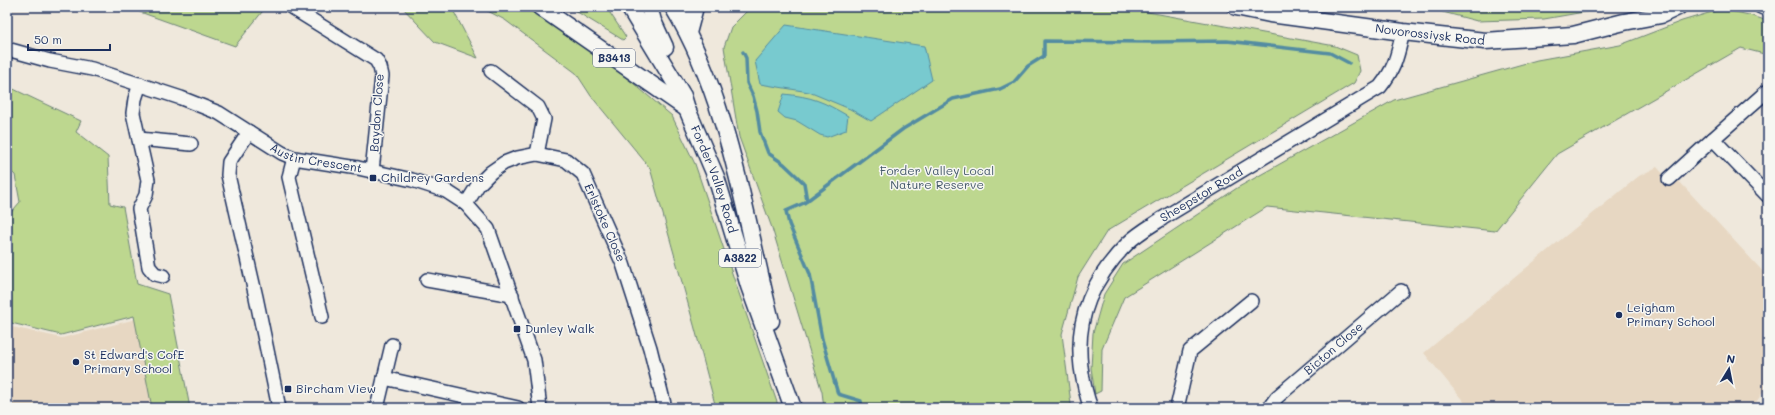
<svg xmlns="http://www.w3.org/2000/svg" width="1775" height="415" viewBox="0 0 1775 415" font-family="Mali,sans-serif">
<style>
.built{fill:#e7d7c2}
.green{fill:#bdd78f;stroke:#6c8376}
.water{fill:#78cacf;stroke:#538ca2}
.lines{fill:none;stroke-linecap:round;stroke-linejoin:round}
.stream{stroke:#538ca2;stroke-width:3.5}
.minor-casing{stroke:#1b2f5e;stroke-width:16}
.major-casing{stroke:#1b2f5e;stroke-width:19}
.minor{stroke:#f6f6f2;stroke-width:13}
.major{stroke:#f6f6f2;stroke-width:16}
.poi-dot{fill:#1b2f5e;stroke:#f6f6f2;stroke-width:1.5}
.labels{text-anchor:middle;stroke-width:3;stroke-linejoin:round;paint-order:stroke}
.shield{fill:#f6f6f2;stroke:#5d6b8a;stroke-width:1}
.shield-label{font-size:11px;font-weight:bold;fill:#1b2f5e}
.street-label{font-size:12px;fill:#1b2f5e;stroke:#f6f6f2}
.park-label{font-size:12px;fill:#44596a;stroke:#f6f6f2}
.poi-label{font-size:12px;fill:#1b2f5e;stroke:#f6f6f2;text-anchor:start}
</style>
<rect width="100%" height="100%" fill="#efe8dc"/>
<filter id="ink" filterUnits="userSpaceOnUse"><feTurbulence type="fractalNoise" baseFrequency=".025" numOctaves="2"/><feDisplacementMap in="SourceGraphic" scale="8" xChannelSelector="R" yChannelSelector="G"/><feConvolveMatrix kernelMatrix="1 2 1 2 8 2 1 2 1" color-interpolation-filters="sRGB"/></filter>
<g filter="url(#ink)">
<g class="built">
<path d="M 1657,167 L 1673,185 L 1677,179 L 1768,277 L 1768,385 L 1752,408 L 1469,408 L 1424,353 L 1531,264 L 1639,176 Z"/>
<path d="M 136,319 L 150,386 L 152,408 L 11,408 L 7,397 L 7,326 L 62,338 Z"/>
</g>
<g class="green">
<path d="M 126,7 L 266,7 L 235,46 Z"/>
<path d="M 402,7 L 455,7 L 454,12 L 478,58 L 435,42 Z"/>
<path d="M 480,7 L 532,7 L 633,83 L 672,116 L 695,164 L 734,279 L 779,408 L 716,408 L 694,325 L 650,168 L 591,96 L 576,73 L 505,20 Z"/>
<path d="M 569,7 L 606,7 L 626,37 L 623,40 Z"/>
<path d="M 751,7 L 1120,7 L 1335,46 L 1357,55 L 1360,71 L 1354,83 L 1107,231 L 1078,277 L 1062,334 L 1071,404 L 1073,408 L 824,408 L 822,392 L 772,228 L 739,137 L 724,47 L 731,27 Z"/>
<path d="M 1412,7 L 1613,7 L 1544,19 L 1477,21 L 1435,10 Z"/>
<path d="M 1722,9 L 1749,15 L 1768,21 L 1768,55 L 1741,48 L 1557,154 L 1495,231 L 1267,207 L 1124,297 L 1102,349 L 1101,391 L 1095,394 L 1091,368 L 1093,333 L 1104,294 L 1123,264 L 1237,188 L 1394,100 L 1537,60 L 1620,45 L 1682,21 Z"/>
<path d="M 7,86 L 81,121 L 76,132 L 108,157 L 110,204 L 123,207 L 137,284 L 168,294 L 190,408 L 152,408 L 134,316 L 61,335 L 7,322 L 7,217 L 20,202 L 15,175 L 7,168 Z"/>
</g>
<g class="water">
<path d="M 786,25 L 924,46 L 932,80 L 871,121 L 850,109 L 809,92 L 760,84 L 755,61 Z"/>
<path d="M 784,94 C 813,97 822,101 848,116 L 846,130 L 827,137 L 820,135 L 797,121 L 785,118 L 778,112 Z"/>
</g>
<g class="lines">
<g class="stream">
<path d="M 743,52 L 746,58 L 747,83 L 753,96 L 757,111 L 760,132 L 768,153 L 784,164 L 804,183 L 807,201"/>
<path d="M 862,408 L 861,401 L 838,394 L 822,339 L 810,274 L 789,224 L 786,211 L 804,203 L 903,129 L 953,99 L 1000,89 L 1014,82 L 1028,66 L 1044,56 L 1044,41 L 1149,42 L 1227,41 L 1330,53 L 1349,63"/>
</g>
<defs>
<g id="minor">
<path d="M 291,7 L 376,60 L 380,67 L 382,76 L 372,171"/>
<path d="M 1761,7 L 1768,10"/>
<path id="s1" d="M 7,49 L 50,61 L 92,69 L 181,98 L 219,113 L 282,153 L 294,158 L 358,168 L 412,180 L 446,191 L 466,204 L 488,229 L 534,360 L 540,408"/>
<path d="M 491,71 L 538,107 L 544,119 L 537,154"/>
<path d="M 140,84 L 135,99 L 133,113 L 148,180 L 146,195 L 139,209 L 149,267 L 155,274 L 163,276"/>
<path d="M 249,132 L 229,162 L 228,175 L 256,297 L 279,408"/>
<path d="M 139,139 L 191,144"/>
<path d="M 1713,139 L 1768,196"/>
<path d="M 294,158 L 289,177 L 322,317"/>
<path d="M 1669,179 L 1713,139 L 1766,92"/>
<path id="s2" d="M 466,204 L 478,185 L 491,172 L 504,163 L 517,158 L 537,154 L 566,160 L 583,174 L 623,264 L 650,348 L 665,408"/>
<path d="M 427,280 L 512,295"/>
<path d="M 384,378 L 518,408"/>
<path d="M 377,408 L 392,345"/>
<path id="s3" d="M 1091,408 C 1086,395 1083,381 1081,367 C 1075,317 1093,278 1128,243 C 1138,233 1151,226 1163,218 L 1380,87 C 1396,67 1397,56 1403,32"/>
<path d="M 1177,408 L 1190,351 L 1251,301"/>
<path id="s4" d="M 1269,408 L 1277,397 L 1401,291"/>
</g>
<g id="major">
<path d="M 540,7 L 687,109"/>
<path id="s5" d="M 629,7 L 683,96 L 687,109 L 716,177 L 749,286 L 793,408"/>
<path d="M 649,7 L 653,21 L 665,47"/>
<path d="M 673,7 C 729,99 745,217 771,321"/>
<path id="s6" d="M 1236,7 L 1270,14 L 1403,32 L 1485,41 L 1573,35 L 1624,22 L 1661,15 L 1678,7"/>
<path d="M 688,33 L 695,7"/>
</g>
</defs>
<use href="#minor" class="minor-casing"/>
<use href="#major" class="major-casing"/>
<use href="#minor" class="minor"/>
<use href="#major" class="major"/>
</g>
</g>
<g class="poi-dot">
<rect x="369" y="174" width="8" height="8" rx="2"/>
<circle cx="1619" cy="315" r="4"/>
<rect x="513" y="325" width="8" height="8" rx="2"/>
<circle cx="76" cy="362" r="4"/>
<rect x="284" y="385" width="8" height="8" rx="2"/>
</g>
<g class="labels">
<g class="shield">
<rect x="593" y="49" width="42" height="18" rx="3"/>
<rect x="719" y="249" width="42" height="18" rx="3"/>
</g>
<g class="shield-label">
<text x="614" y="62">B3413</text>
<text x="740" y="262">A3822</text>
</g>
<g class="street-label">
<text dy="4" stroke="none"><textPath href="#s6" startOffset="196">Novorossiysk Road</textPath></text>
<text transform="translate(377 113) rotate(-86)" y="4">Baydon Close</text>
<text dy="4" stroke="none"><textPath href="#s1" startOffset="331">Austin Crescent</textPath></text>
<text dy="4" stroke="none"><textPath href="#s5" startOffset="193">Forder Valley Road</textPath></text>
<text dy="4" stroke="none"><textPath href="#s3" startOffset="268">Sheepstor Road</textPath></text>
<text dy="4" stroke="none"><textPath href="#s2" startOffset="196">Erlstoke Close</textPath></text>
<text dy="4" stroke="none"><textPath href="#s4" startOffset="88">Bicton Close</textPath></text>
</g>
<g class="park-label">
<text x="937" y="175">Forder Valley Local<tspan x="937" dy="14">Nature Reserve</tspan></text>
</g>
<g class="poi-label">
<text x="381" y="182">Childrey Gardens</text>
<text x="1627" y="312">Leigham<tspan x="1627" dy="14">Primary School</tspan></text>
<text x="525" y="333">Dunley Walk</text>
<text x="84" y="359">St Edward's CofE<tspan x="84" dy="14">Primary School</tspan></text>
<text x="296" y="393">Bircham View</text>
</g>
</g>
<rect width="1775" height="415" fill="none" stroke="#f6f6f2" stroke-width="24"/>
<rect x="12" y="12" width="1751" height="391" fill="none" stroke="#1b2f5e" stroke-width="1.5" filter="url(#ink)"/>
<g transform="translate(1729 369) rotate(10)" stroke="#f6f6f2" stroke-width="3" paint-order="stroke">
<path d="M0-3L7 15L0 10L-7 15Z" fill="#1b2f5e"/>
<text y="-6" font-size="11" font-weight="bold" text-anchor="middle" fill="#1b2f5e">N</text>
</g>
<path d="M28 44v6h82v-6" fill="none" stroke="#1b2f5e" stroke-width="2"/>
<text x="34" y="44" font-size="12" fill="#1b2f5e" stroke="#f6f6f2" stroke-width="3" paint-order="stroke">50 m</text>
</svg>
